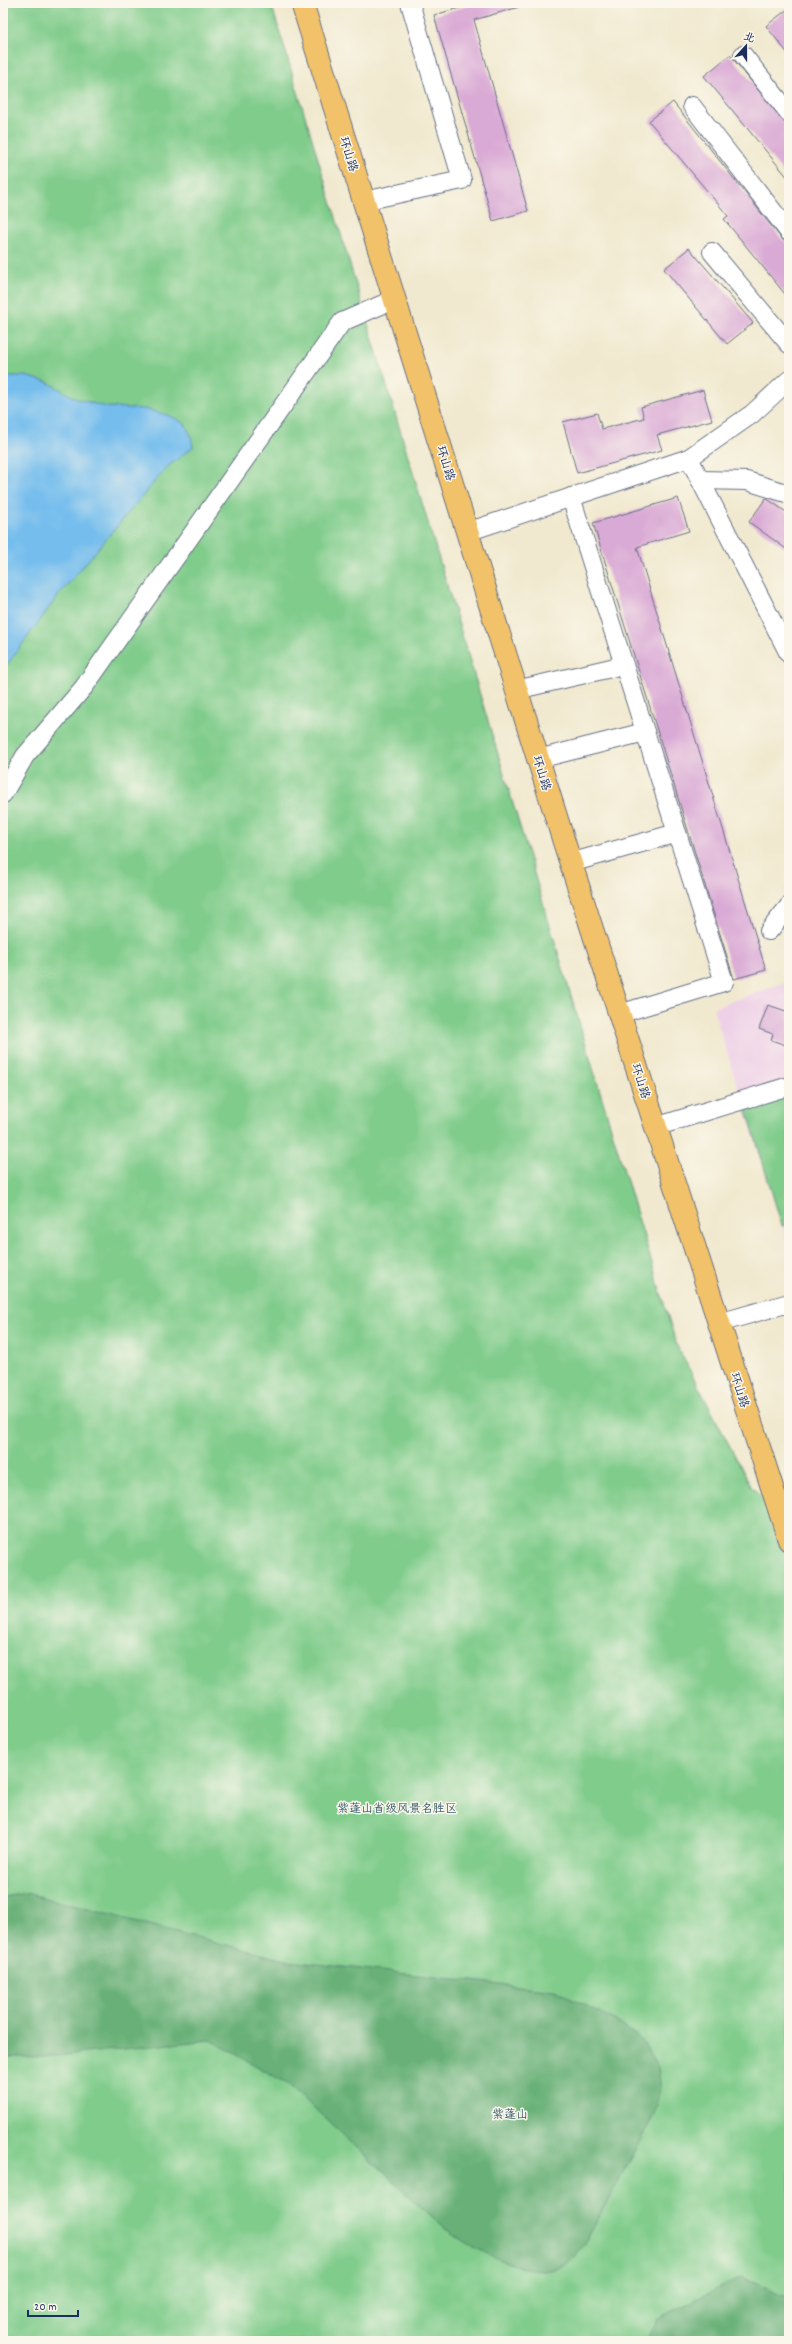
<svg xmlns="http://www.w3.org/2000/svg" width="792" height="2344" viewBox="0 0 792 2344" font-family="Dekko,'LXGW WenKai TC',sans-serif">
<style>
.built{fill:#eed0e7}
.green{fill:#80cc8b;stroke:#4e7e74}
.forest{fill:#68b077;stroke:#42706a}
.water{fill:#75bded;stroke:#4876a6}
.building{fill:#daaad6}
.lines{fill:none;stroke-linecap:round;stroke-linejoin:round}
.minor-casing{stroke:#667086;stroke-width:20}
.major-casing{stroke:#667086;stroke-width:24}
.minor{stroke:#fff;stroke-width:18}
.major{stroke:#f2c26a;stroke-width:22}
.labels{text-anchor:middle;stroke-width:3;stroke-linejoin:round;paint-order:stroke}
.street-label{font-size:12px;fill:#1b2f5e;stroke:#fbf7ec}
.park-label{font-size:12px;fill:#395e6c;stroke:#fbf7ec}
</style>
<rect width="100%" height="100%" fill="#fbf7ec"/>
<filter id="ink" filterUnits="userSpaceOnUse"><feTurbulence type="fractalNoise" baseFrequency=".025" numOctaves="2"/><feDisplacementMap in="SourceGraphic" scale="8" xChannelSelector="R" yChannelSelector="G"/><feConvolveMatrix kernelMatrix="1 2 1 2 8 2 1 2 1" color-interpolation-filters="sRGB"/></filter>
<filter id="wash" filterUnits="userSpaceOnUse"><feTurbulence type="fractalNoise" baseFrequency=".012" numOctaves="4" result="noise"/><feDisplacementMap in="SourceGraphic" scale="16" xChannelSelector="R" yChannelSelector="G"/><feGaussianBlur stdDeviation="0.9" result="paint"/><feColorMatrix in="noise" values="0 0 0 0 0 0 0 0 0 0 0 0 0 0 0 0 0 1.4 0 .05"/><feComposite in="paint" operator="in"/></filter>
<g filter="url(#wash)">
<rect width="100%" height="100%" fill="#f1e9cf"/>
<path class="built" d="M 789,981 L 789,1249 L 713,1008 Z"/>
<g class="green">
<path d="M 3,3 L 271,3 L 677,1346 L 751,1486 L 789,1526 L 789,2341 L 3,2341 Z"/>
<path d="M 789,1093 L 789,1224 L 782,1226 L 745,1104 Z"/>
</g>
<g class="forest">
<path d="M 26,1893 L 289,1961 L 555,1990 L 610,2017 L 641,2039 L 658,2067 L 661,2090 L 655,2113 L 585,2243 C 577,2255 565,2269 549,2270 C 515,2273 469,2246 442,2226 L 288,2084 L 211,2040 L 45,2057 L 3,2057 L 3,1897 Z"/>
<path d="M 742,2277 L 789,2299 L 789,2341 L 646,2341 L 658,2318 Z"/>
</g>
<path class="water" d="M 3,376 L 25,376 L 47,382 L 77,399 L 107,407 L 145,409 L 171,416 L 185,424 L 191,436 L 193,447 L 166,468 L 58,596 L 3,670 Z"/>
<g id="blocks">
<g class="building">
<path d="M 478,3 L 518,3 L 519,7 L 474,20 L 528,211 L 493,221 L 434,15 Z"/>
<path d="M 789,8 L 789,55 L 766,26 Z"/>
<path d="M 730,55 L 789,128 L 789,179 L 704,76 Z"/>
<path d="M 673,102 L 781,238 L 789,245 L 789,299 L 724,219 L 728,216 L 649,121 Z"/>
<path d="M 689,248 L 753,323 L 727,344 L 664,269 Z"/>
<path d="M 703,390 L 712,420 L 657,435 L 662,450 L 577,473 L 563,422 L 597,413 L 602,429 L 644,418 L 641,407 Z"/>
<path d="M 678,498 L 689,531 L 637,547 L 766,970 L 734,979 L 593,523 Z"/>
<path d="M 766,498 L 789,514 L 789,551 L 749,522 Z"/>
<path d="M 768,1005 L 789,1012 L 789,1046 L 771,1040 L 773,1034 L 759,1029 Z"/>
</g>
</g>
</g>
<g filter="url(#ink)">
<use href="#blocks" fill-opacity="0" stroke="#667086" stroke-width="1"/>
<g class="lines">
<defs>
<g id="minor">
<path d="M 743,55 L 789,113"/>
<path d="M 692,106 L 789,232"/>
<path d="M 364,201 L 462,180 L 410,3"/>
<path d="M 712,252 L 789,344"/>
<path d="M 689,458 L 789,654"/>
<path d="M 701,480 L 747,481 L 789,494"/>
<path d="M 571,497 L 724,982 L 619,1014"/>
<path d="M 467,532 L 689,458 L 752,414 L 789,380"/>
<path d="M 516,690 L 624,665"/>
<path d="M 538,759 L 645,732"/>
<path d="M 3,794 L 25,756 L 84,687 L 342,322 L 395,299"/>
<path d="M 570,863 L 677,833"/>
<path d="M 769,931 L 789,906"/>
<path d="M 655,1127 L 789,1086"/>
<path d="M 719,1323 L 789,1303"/>
</g>
<path id="major" d="M 302,3 L 564,842 L 789,1540"/>
</defs>
<use href="#minor" class="minor-casing"/>
<use href="#major" class="major-casing"/>
<use href="#minor" class="minor"/>
<use href="#major" class="major"/>
</g>
</g>
<g class="labels">
<g class="street-label">
<text transform="translate(349 154) rotate(73)" y="4">环山路</text>
<text transform="translate(446 463) rotate(73)" y="4">环山路</text>
<text transform="translate(542 773) rotate(73)" y="4">环山路</text>
<text transform="translate(641 1081) rotate(72)" y="4">环山路</text>
<text transform="translate(740 1390) rotate(72)" y="4">环山路</text>
</g>
<g class="park-label">
<text x="397" y="1812">紫蓬山省级风景名胜区</text>
<text x="510" y="2118">紫蓬山</text>
</g>
</g>
<rect width="792" height="2344" fill="none" stroke="#fbf7ec" stroke-width="16"/>
<g transform="translate(746 46) rotate(21)" stroke="#fbf7ec" stroke-width="3" paint-order="stroke">
<path d="M0-3L7 15L0 10L-7 15Z" fill="#1b2f5e"/>
<text y="-6" font-size="11" font-weight="bold" text-anchor="middle" fill="#1b2f5e">北</text>
</g>
<path d="M28 2310v6h50v-6" fill="none" stroke="#1b2f5e" stroke-width="2"/>
<text x="34" y="2310" font-size="12" fill="#1b2f5e" stroke="#fbf7ec" stroke-width="3" paint-order="stroke">20 m</text>
</svg>
